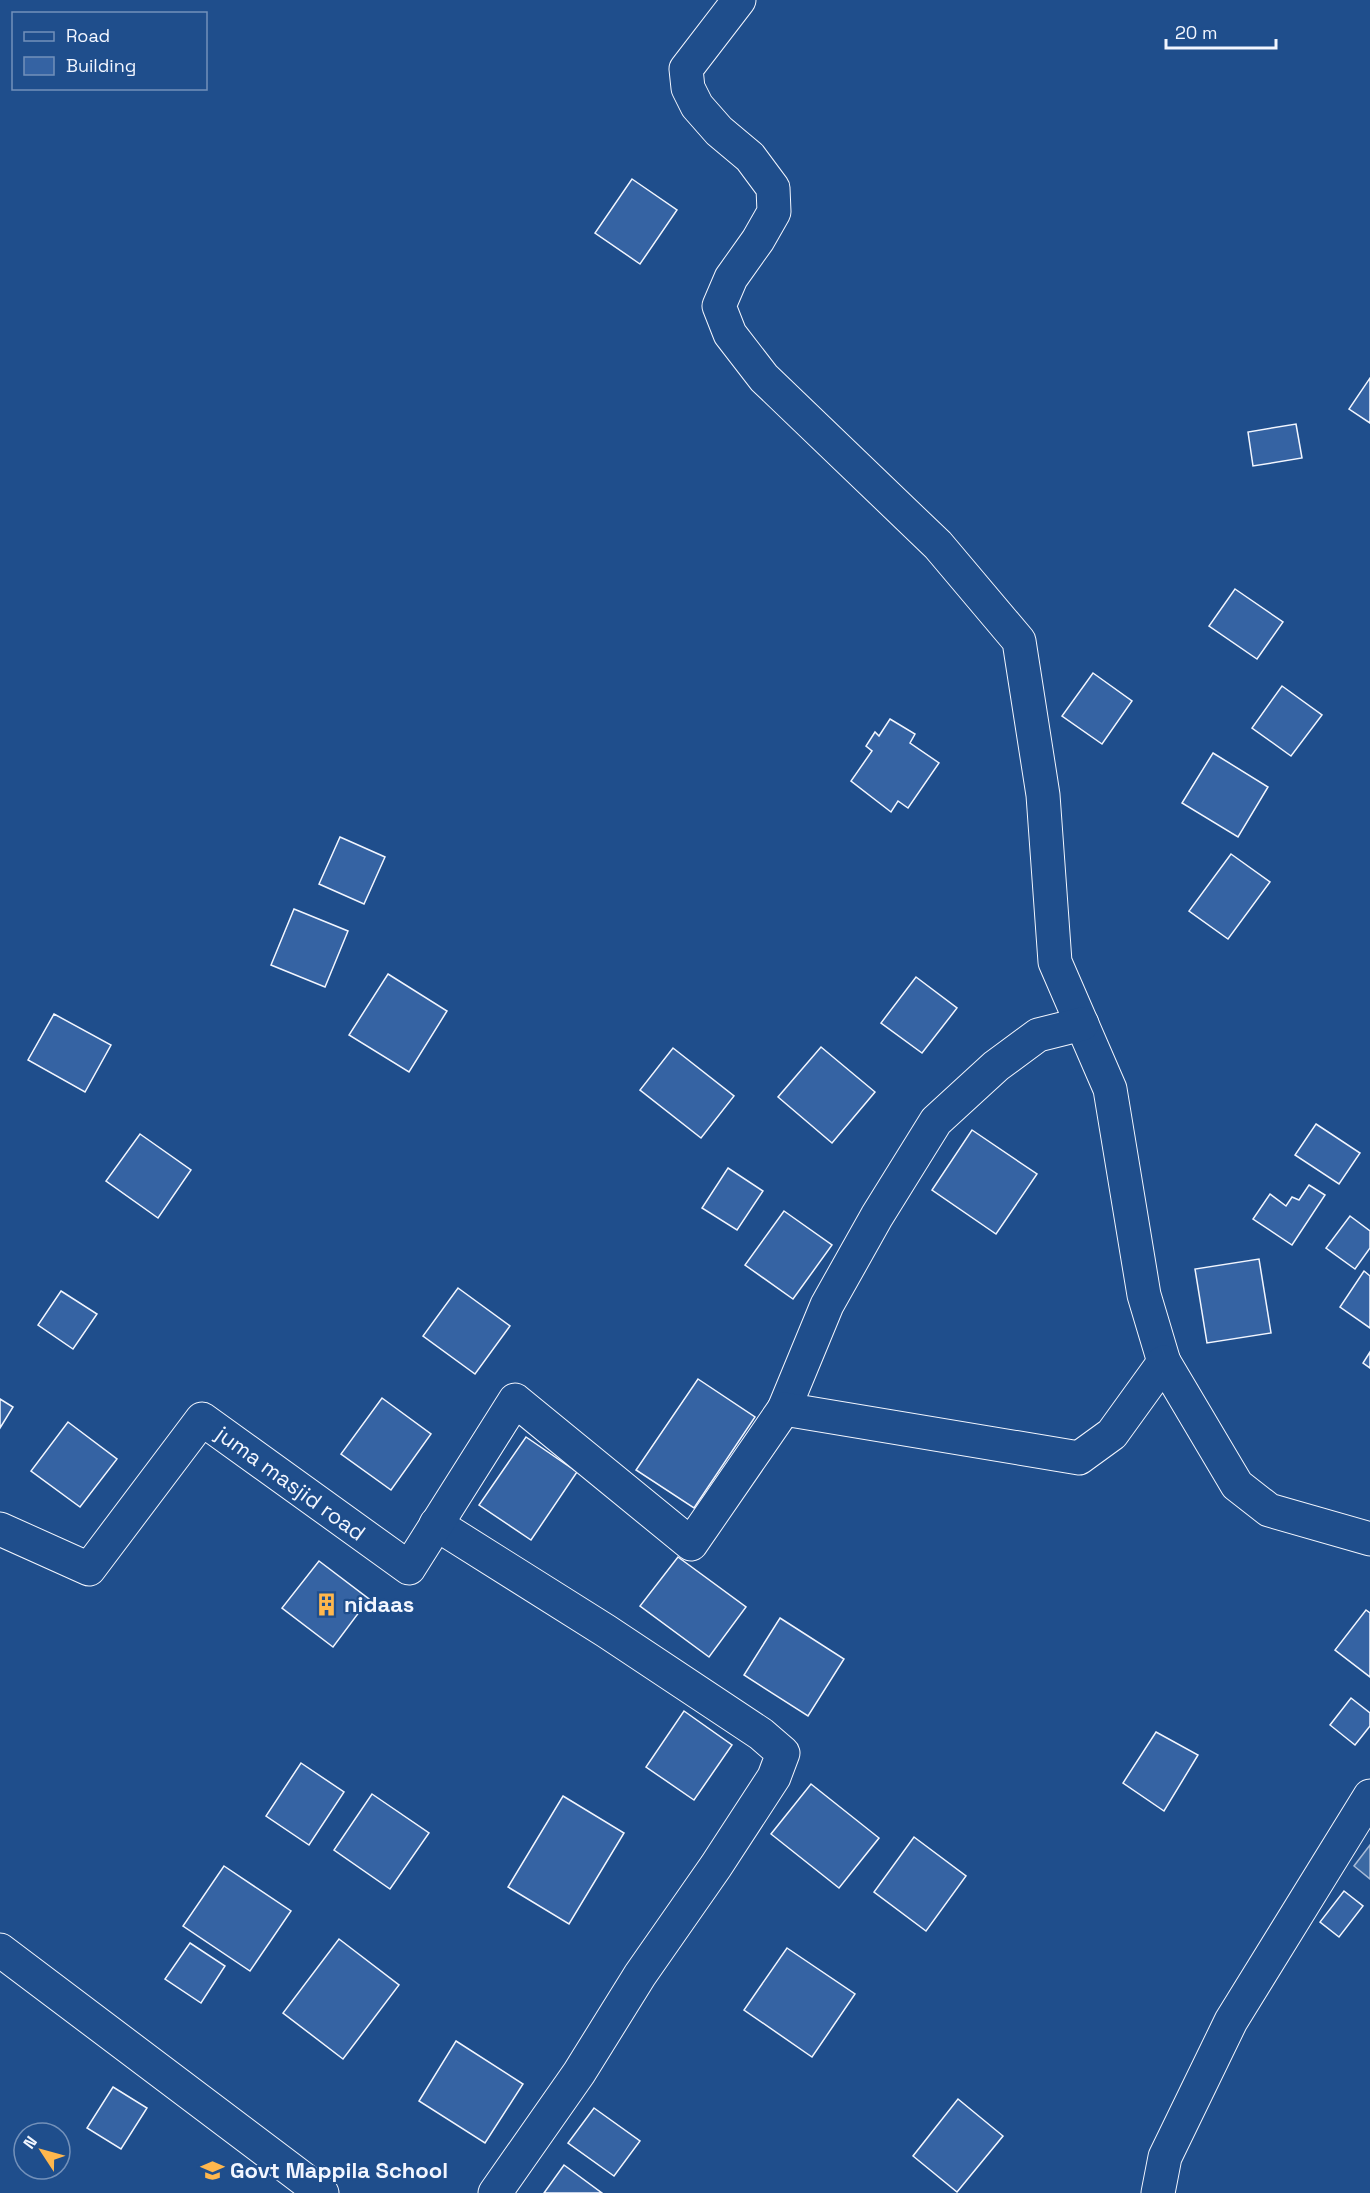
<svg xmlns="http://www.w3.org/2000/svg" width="1370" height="2193" viewBox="0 0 1370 2193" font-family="'Space Grotesk',sans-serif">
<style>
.water{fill:#3b69a3;stroke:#a8bbd7;stroke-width:1.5}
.building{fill:#3563a3;stroke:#f2f6ff;stroke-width:1.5}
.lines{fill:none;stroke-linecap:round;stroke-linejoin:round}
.street-casing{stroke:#f2f6ff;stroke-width:35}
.secondary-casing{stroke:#f2f6ff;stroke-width:35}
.street{stroke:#1f4e8c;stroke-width:33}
.secondary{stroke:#1f4e8c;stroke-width:33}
.labels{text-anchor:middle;stroke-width:4.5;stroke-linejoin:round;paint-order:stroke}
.street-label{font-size:22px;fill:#f2f6ff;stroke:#1f4e8c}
.poi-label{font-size:22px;font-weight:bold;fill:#f2f6ff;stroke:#1f4e8c;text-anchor:start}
</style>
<rect width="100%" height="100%" fill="#1f4e8c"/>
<path class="water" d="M 1370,1845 L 1370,1879 L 1354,1866 Z"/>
<g class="building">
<path d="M 632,179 L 677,210 L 640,264 L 595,233 Z"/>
<path d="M 1370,378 L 1370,423 L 1349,409 Z"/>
<path d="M 1296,424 L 1302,458 L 1253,466 L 1248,432 Z"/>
<path d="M 1235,589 L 1283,622 L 1257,659 L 1209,626 Z"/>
<path d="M 1093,673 L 1132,701 L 1102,744 L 1062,716 Z"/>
<path d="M 1282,686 L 1322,715 L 1291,756 L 1252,728 Z"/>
<path d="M 890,719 L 915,734 L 910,743 L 939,763 L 908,808 L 898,801 L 891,812 L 851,781 L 872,751 L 866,746 L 875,732 L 879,736 Z"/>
<path d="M 1213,753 L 1268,787 L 1238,837 L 1182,803 Z"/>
<path d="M 340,837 L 385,857 L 364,904 L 319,884 Z"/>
<path d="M 1231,854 L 1270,882 L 1228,939 L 1189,911 Z"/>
<path d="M 294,909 L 348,931 L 325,987 L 271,965 Z"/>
<path d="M 388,974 L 447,1011 L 409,1072 L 349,1035 Z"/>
<path d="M 916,977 L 957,1008 L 922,1053 L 881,1023 Z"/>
<path d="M 54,1014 L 111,1045 L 85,1092 L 28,1060 Z"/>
<path d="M 821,1047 L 875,1092 L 832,1143 L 778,1097 Z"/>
<path d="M 673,1048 L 734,1096 L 701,1138 L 640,1090 Z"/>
<path d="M 1316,1124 L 1360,1153 L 1339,1184 L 1295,1155 Z"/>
<path d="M 972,1130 L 1037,1174 L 996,1234 L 932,1190 Z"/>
<path d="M 140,1134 L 191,1170 L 158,1218 L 106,1181 Z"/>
<path d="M 728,1168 L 763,1191 L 737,1230 L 702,1208 Z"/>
<path d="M 1309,1185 L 1325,1195 L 1292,1245 L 1253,1219 L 1270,1194 L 1286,1206 L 1292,1197 L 1299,1200 Z"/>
<path d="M 784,1211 L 832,1245 L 793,1299 L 745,1265 Z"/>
<path d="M 1350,1216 L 1370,1231 L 1370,1248 L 1355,1269 L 1326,1248 Z"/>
<path d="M 1259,1259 L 1271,1333 L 1207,1343 L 1195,1269 Z"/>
<path d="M 1364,1271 L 1370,1276 L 1370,1328 L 1340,1307 Z"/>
<path d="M 458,1288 L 510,1326 L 475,1374 L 423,1336 Z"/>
<path d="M 61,1291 L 97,1314 L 73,1349 L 38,1325 Z"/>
<path d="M 1370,1352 L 1370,1368 L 1363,1363 Z"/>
<path d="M 698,1379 L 755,1417 L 694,1508 L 636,1470 Z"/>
<path d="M 382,1398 L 431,1434 L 391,1490 L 341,1454 Z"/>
<path d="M 0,1399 L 13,1407 L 0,1428 Z"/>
<path d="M 68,1422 L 117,1459 L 80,1507 L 31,1471 Z"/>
<path d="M 526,1437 L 577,1472 L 531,1540 L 479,1505 Z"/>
<path d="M 678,1557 L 746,1607 L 709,1657 L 640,1606 Z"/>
<path d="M 319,1561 L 369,1599 L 333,1647 L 282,1608 Z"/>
<path d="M 1366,1610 L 1370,1613 L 1370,1677 L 1335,1650 Z"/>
<path d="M 780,1618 L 844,1659 L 808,1716 L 744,1675 Z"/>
<path d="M 1351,1698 L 1370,1713 L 1370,1726 L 1355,1745 L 1330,1725 Z"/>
<path d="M 684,1711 L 732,1745 L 694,1800 L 646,1767 Z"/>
<path d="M 1156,1732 L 1198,1755 L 1164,1811 L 1123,1783 Z"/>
<path d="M 301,1763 L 344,1792 L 309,1845 L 266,1816 Z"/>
<path d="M 811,1784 L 879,1838 L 839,1888 L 771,1834 Z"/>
<path d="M 372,1794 L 429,1833 L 390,1889 L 334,1850 Z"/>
<path d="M 563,1796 L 624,1833 L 569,1924 L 508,1887 Z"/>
<path d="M 914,1837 L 966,1876 L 926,1931 L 874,1892 Z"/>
<path d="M 224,1866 L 291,1911 L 250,1971 L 183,1926 Z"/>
<path d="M 1344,1891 L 1363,1906 L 1339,1937 L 1320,1922 Z"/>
<path d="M 339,1939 L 399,1985 L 343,2059 L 283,2013 Z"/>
<path d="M 190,1943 L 225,1966 L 201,2003 L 165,1979 Z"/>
<path d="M 787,1948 L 855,1994 L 812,2057 L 744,2010 Z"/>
<path d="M 456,2041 L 523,2084 L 485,2143 L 419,2101 Z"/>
<path d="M 113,2087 L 147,2108 L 121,2149 L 87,2128 Z"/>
<path d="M 958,2099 L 1003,2136 L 957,2192 L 913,2156 Z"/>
<path d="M 594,2108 L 640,2141 L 614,2176 L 568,2143 Z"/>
<path d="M 564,2165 L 602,2193 L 544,2193 Z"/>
</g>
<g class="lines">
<defs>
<g id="street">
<path d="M 739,0 L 686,69 L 688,88 L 697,106 L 719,131 L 750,157 L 773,188 L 774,212 L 758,240 L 731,278 L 719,306 L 730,334 L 764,378 L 938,545 L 1019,641 L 1043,795 L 1055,962 L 1110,1089 L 1144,1295 L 1164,1362"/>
<path d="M 784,1409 L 827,1305 L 877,1216 L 936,1121 L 996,1066 L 1038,1035 L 1082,1024"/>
<path d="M 436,1524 L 606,1631 L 761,1734 L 783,1753 L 774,1777 L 716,1866 L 640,1975 L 579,2073 L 495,2193"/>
<path d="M 0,1529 L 89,1569 L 202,1419 L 409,1568 L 515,1400 L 691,1544 L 784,1409 L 1079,1458 L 1112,1434 L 1164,1362 L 1237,1485 L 1269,1510 L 1370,1539"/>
<path d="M 1158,2193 L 1165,2157 L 1231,2021 L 1370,1796"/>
</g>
<path id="secondary" d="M 0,1950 L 322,2193"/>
</defs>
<use href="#street" class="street-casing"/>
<use href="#secondary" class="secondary-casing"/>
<use href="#street" class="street"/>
<use href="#secondary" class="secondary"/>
</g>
<defs>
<symbol id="building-bare" viewBox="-9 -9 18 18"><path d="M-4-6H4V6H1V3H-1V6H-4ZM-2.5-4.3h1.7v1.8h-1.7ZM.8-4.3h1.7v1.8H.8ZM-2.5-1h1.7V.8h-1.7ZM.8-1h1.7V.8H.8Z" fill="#ffb74d" stroke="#1f4e8c" stroke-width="2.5" paint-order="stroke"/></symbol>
<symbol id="school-bare" viewBox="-9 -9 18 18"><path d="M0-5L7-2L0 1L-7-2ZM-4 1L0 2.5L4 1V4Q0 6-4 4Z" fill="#ffb74d" stroke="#1f4e8c" stroke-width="2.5" paint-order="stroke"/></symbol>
</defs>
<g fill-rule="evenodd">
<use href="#building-bare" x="310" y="1588" width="33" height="33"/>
<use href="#school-bare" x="196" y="2154" width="33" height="33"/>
</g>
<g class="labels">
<g class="street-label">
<text transform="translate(291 1483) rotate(36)" y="8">juma masjid road</text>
</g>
<g class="poi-label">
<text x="344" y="1612">nidaas</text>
<text x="230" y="2178">Govt Mappila School</text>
</g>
</g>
<rect x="12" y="12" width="195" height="78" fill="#1f4e8c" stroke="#7391ba" stroke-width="1.5"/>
<rect x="24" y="32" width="30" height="9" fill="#1f4e8c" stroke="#7391ba" stroke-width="1.5"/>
<text x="66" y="42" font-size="18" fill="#f2f6ff">Road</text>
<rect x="24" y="57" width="30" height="18" fill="#3563a3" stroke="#7391ba" stroke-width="1.5"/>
<text x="66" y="72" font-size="18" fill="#f2f6ff">Building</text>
<g transform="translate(42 2151) rotate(306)"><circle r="28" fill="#1f4e8c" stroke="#7391ba" stroke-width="1.5"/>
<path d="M0-4.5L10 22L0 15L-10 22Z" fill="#ffb74d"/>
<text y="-9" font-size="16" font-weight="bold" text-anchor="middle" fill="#f2f6ff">N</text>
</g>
<path d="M1166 39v9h110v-9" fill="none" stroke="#f2f6ff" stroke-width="3"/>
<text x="1175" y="39" font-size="18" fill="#f2f6ff" stroke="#1f4e8c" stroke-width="4.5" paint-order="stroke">20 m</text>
</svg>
